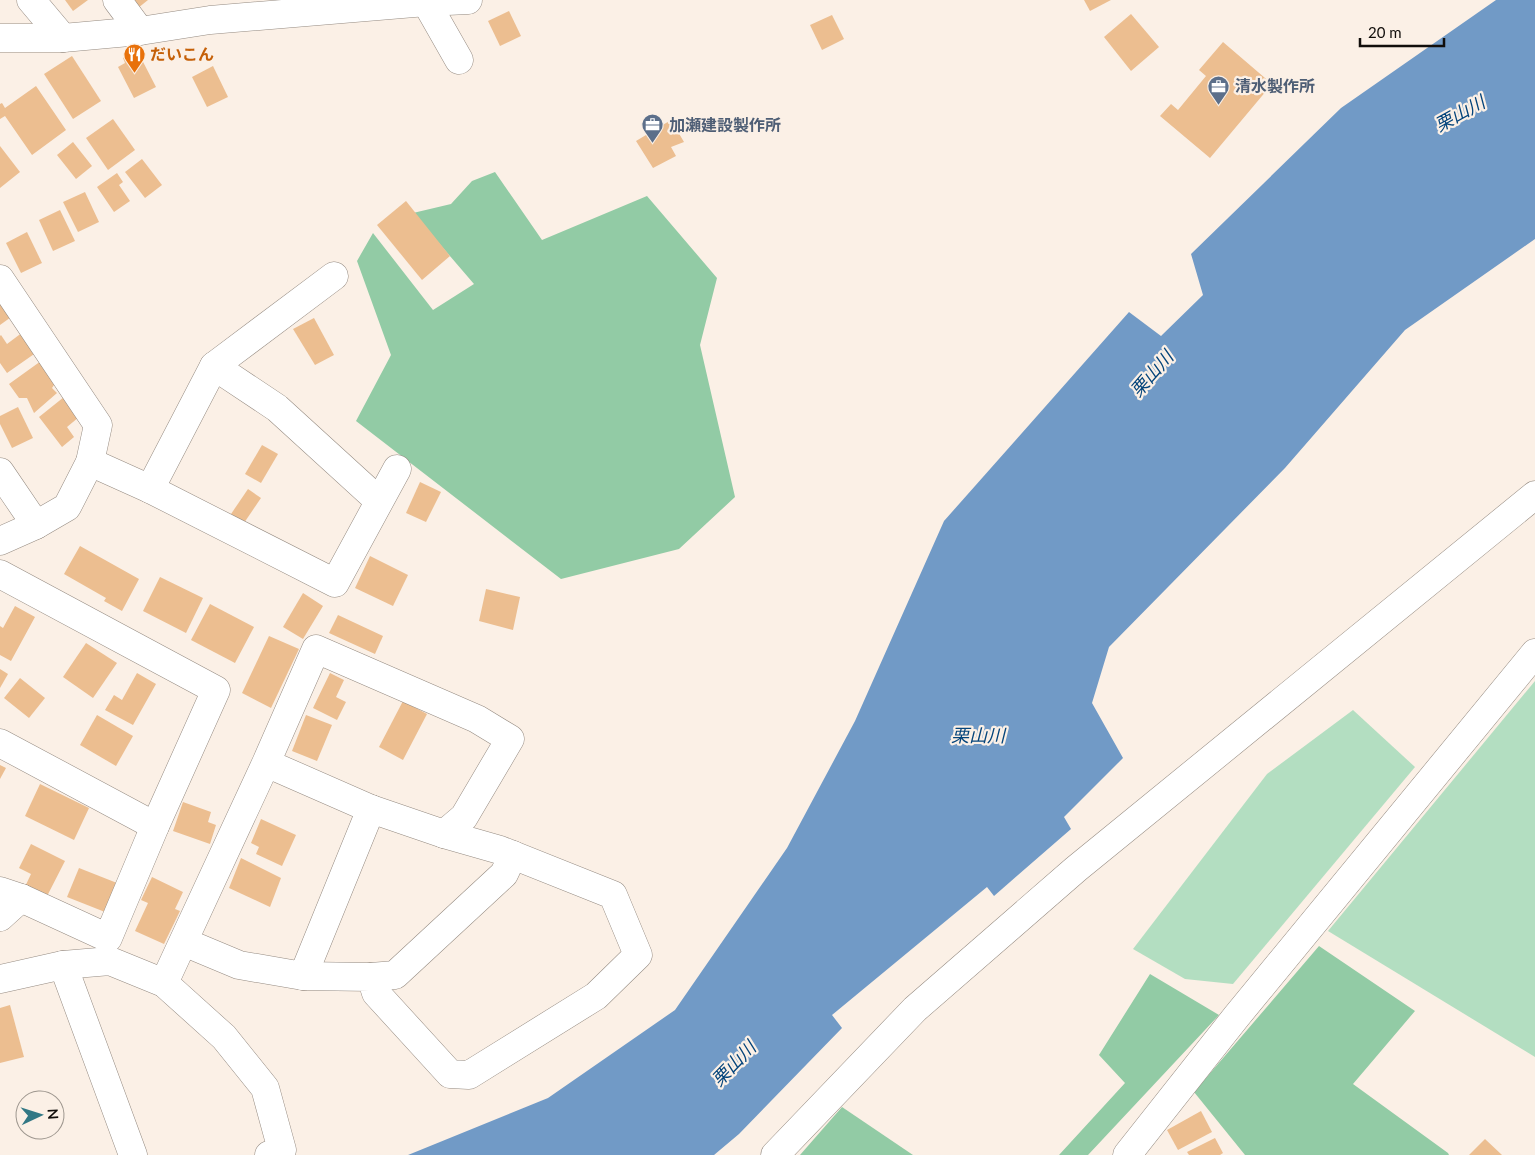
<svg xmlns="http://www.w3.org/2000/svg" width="1535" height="1155" viewBox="0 0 1535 1155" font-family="Lato,'Noto Sans JP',sans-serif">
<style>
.green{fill:#b3dec1}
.forest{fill:#92cba5}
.water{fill:#719ac6}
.building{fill:#ecbe90}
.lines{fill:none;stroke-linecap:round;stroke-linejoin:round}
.street-casing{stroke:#958b82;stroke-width:29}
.street{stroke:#fff;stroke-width:28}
.labels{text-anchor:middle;stroke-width:4.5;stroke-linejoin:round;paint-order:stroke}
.food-label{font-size:16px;font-weight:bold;fill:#c56008;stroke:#fbf0e6;text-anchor:start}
.service-label{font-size:16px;font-weight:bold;fill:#4e5e75;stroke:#fbf0e6;text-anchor:start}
.water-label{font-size:18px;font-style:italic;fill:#04447b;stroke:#fbf0e6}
</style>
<rect width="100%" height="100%" fill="#fbf0e6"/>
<g class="green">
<path d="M 1535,681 L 1535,1057 L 1328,931 Z"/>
<path d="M 1353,710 L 1415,767 L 1233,984 L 1185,979 L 1133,949 L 1267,774 Z"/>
</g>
<g class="forest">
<path d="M 495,172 L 542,240 L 647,196 L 717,278 L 700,345 L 735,497 L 679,549 L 561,579 L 356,421 L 391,355 L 357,261 L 373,233 L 433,310 L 474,284 L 413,213 L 451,204 L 472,181 Z"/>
<path d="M 1319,946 L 1415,1011 L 1353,1084 L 1448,1153 L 1449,1155 L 1245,1155 L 1194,1092 Z"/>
<path d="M 1150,974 L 1219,1015 L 1088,1155 L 1059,1155 L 1125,1083 L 1099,1055 Z"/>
<path d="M 842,1107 L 913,1155 L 800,1155 Z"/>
</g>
<path class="water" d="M 1496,0 L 1535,0 L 1535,239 L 1405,330 L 1285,468 L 1109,647 L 1092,703 L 1123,758 L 1064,817 L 1071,829 L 994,896 L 987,887 L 832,1015 L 842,1028 L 739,1134 L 714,1155 L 408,1155 L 548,1098 L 675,1010 L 787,848 L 855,721 L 944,521 L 1129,312 L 1161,336 L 1203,295 L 1191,254 L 1341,108 Z"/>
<g class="building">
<path d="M 65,0 L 88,0 L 73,11 Z"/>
<path d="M 132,0 L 148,0 L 138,8 Z"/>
<path d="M 1084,0 L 1111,0 L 1090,11 Z"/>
<path d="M 509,11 L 521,36 L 500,46 L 488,21 Z"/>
<path d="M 1131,14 L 1159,47 L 1131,71 L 1104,37 Z"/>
<path d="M 832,15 L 844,39 L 822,50 L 810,25 Z"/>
<path d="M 1223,42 L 1272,84 L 1210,158 L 1160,116 L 1171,104 L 1178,110 L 1206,76 L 1199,70 Z"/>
<path d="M 130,54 L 134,60 L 140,56 L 156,87 L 134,98 L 118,67 L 125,63 L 123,58 Z"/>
<path d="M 72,56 L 101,101 L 73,119 L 44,74 Z"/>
<path d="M 213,66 L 228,97 L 207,107 L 192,77 Z"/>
<path d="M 36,86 L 66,130 L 32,155 L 5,116 L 0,119 L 0,104 L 2,103 L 5,108 Z"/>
<path d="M 113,119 L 135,150 L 108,170 L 86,138 Z"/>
<path d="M 671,120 L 684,142 L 671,147 L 676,156 L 653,168 L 636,141 Z"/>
<path d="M 73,142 L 92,166 L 76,179 L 57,155 Z"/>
<path d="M 0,146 L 20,172 L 0,188 Z"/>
<path d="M 142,159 L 162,185 L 145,198 L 125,172 Z"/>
<path d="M 117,173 L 123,182 L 119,185 L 130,201 L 114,212 L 97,187 Z"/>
<path d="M 85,192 L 99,222 L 78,232 L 63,202 Z"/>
<path d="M 406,201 L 450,256 L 422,280 L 377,225 Z"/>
<path d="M 60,210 L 75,241 L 53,251 L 39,220 Z"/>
<path d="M 27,232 L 42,263 L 21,273 L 6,243 Z"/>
<path d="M 0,295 L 14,315 L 0,325 Z"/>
<path d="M 314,318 L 334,355 L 315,365 L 293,329 Z"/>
<path d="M 23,332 L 37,352 L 7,373 L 0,363 L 0,336 L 1,335 L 7,344 Z"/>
<path d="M 41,361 L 56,382 L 52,388 L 57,393 L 34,413 L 27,398 L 19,398 L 9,384 Z"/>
<path d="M 64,397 L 79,417 L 67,427 L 74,437 L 62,447 L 39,417 Z"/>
<path d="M 18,407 L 33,438 L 12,448 L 0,424 L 0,416 Z"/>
<path d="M 262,445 L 278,454 L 261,483 L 245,474 Z"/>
<path d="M 420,482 L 441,492 L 426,522 L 406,513 Z"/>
<path d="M 248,489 L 261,498 L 244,523 L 231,514 Z"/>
<path d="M 80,546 L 139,579 L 122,611 L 104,601 L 106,598 L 64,574 Z"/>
<path d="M 370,556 L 408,575 L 393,606 L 355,588 Z"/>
<path d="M 160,577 L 203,598 L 186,633 L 143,611 Z"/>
<path d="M 486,589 L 520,597 L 513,630 L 479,621 Z"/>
<path d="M 303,593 L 323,606 L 303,639 L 283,627 Z"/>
<path d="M 210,604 L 254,627 L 235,663 L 191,640 Z"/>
<path d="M 15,606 L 35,617 L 11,661 L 0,655 L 0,626 L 3,628 Z"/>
<path d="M 338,615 L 383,636 L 375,654 L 329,633 Z"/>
<path d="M 269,636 L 299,649 L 271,708 L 242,693 Z"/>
<path d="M 86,643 L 117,663 L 93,698 L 63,677 Z"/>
<path d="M 0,669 L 8,674 L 0,688 Z"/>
<path d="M 137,673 L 156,684 L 133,725 L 105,710 L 114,695 L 122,700 Z"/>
<path d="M 330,673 L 344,680 L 336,697 L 346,702 L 337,720 L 313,708 Z"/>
<path d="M 20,678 L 45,698 L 29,718 L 4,698 Z"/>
<path d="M 403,701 L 427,714 L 403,760 L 379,747 Z"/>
<path d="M 97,715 L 133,736 L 116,766 L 80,745 Z"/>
<path d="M 306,715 L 332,725 L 317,761 L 292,751 Z"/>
<path d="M 0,765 L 6,768 L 0,779 Z"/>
<path d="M 40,784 L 89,808 L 74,840 L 25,816 Z"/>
<path d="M 183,802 L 211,812 L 208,822 L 216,825 L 210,844 L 173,831 Z"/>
<path d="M 261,819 L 296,835 L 282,866 L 256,854 L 259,847 L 251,843 Z"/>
<path d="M 31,844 L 65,861 L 44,902 L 23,891 L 31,874 L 19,868 Z"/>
<path d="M 241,858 L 281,878 L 270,907 L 229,888 Z"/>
<path d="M 79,868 L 117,883 L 105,912 L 67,897 Z"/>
<path d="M 152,877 L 183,892 L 175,909 L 180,911 L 164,944 L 135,931 L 148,903 L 141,900 Z"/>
<path d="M 10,1005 L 24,1057 L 0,1063 L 0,1008 Z"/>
<path d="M 1201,1111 L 1212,1132 L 1178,1150 L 1167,1130 Z"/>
<path d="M 1215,1138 L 1223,1153 L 1220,1155 L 1189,1155 L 1187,1152 Z"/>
<path d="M 1485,1139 L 1502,1155 L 1469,1155 Z"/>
</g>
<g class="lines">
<defs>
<g id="street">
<path d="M 31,0 L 63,38"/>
<path d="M 117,0 L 140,31"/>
<path d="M 426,2 L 459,60"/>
<path d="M 0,38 L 63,38 L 140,31 L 210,20 L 426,2 L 468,0"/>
<path d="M 0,279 L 98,425 L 90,462 L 67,507 L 36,525 L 0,541"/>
<path d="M 214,366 L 277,408 L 379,501"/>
<path d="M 90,462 L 150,489 L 335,583 L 397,469"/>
<path d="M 0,472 L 36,525"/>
<path d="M 150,489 L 214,366 L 334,276"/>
<path d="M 0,574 L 216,690 L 155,826 L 108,938 L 21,898 L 0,891"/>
<path d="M 0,743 L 155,826"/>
<path d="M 0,917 L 21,898"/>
<path d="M 184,942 L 239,965 L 303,976 L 371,809"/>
<path d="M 63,965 L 133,1155"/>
<path d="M 303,976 L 371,977 L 376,993 L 450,1074 L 469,1075 L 596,996 L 638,955 L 613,895 L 500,850 L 444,834"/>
<path d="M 371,977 L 395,975 L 504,874 L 513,855"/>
<path d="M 0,979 L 63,965 L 110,961 L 164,983 L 224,1037 L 265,1088 L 282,1150 L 269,1155"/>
<path d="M 164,983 L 266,763 L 316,649 L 477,719 L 510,739 L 464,817 L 444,834 L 371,809 L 266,763"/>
<path d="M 775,1155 L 915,1009 L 1076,869 L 1535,495"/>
<path d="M 1127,1155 L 1236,1017 L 1535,653"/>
</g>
</defs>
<use href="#street" class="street-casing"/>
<use href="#street" class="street"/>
</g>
<defs>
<symbol id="restaurant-pin" viewBox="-11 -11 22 30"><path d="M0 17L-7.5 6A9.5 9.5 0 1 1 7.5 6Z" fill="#e8710a" stroke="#fbf0e6"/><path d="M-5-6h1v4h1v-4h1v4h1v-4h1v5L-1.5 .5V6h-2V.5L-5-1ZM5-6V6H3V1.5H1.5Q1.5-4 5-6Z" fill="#fff"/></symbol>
<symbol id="office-pin" viewBox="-11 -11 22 30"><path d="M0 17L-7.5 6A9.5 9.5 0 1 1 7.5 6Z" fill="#5c6f8a" stroke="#fbf0e6"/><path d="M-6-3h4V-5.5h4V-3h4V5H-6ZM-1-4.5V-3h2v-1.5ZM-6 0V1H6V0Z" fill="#fff"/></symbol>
</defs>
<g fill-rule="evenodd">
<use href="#restaurant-pin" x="122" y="42" width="25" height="34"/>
<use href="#office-pin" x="1206" y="74" width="25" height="34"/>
<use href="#office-pin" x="640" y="112" width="25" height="34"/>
</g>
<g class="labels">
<g class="food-label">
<text x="150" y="60">だいこん</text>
</g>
<g class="service-label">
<text x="1235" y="92">清水製作所</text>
<text x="669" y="131">加瀬建設製作所</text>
</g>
<g class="water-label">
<text transform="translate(1460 114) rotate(-29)" y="6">栗山川</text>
<text transform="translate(1152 374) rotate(-49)" y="6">栗山川</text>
<text x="978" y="742">栗山川</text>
<text transform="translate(734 1064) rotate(-46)" y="6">栗山川</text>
</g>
</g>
<g transform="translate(40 1115) rotate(86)"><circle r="24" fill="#fbf0e6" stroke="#9d968e"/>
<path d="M0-4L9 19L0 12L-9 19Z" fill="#327885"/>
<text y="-8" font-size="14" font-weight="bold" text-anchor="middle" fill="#110e0b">N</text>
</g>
<path d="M1360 38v8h84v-8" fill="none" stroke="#110e0b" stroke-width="2.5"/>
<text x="1368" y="38" font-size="15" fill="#110e0b" stroke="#fbf0e6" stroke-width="4" paint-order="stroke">20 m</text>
</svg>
